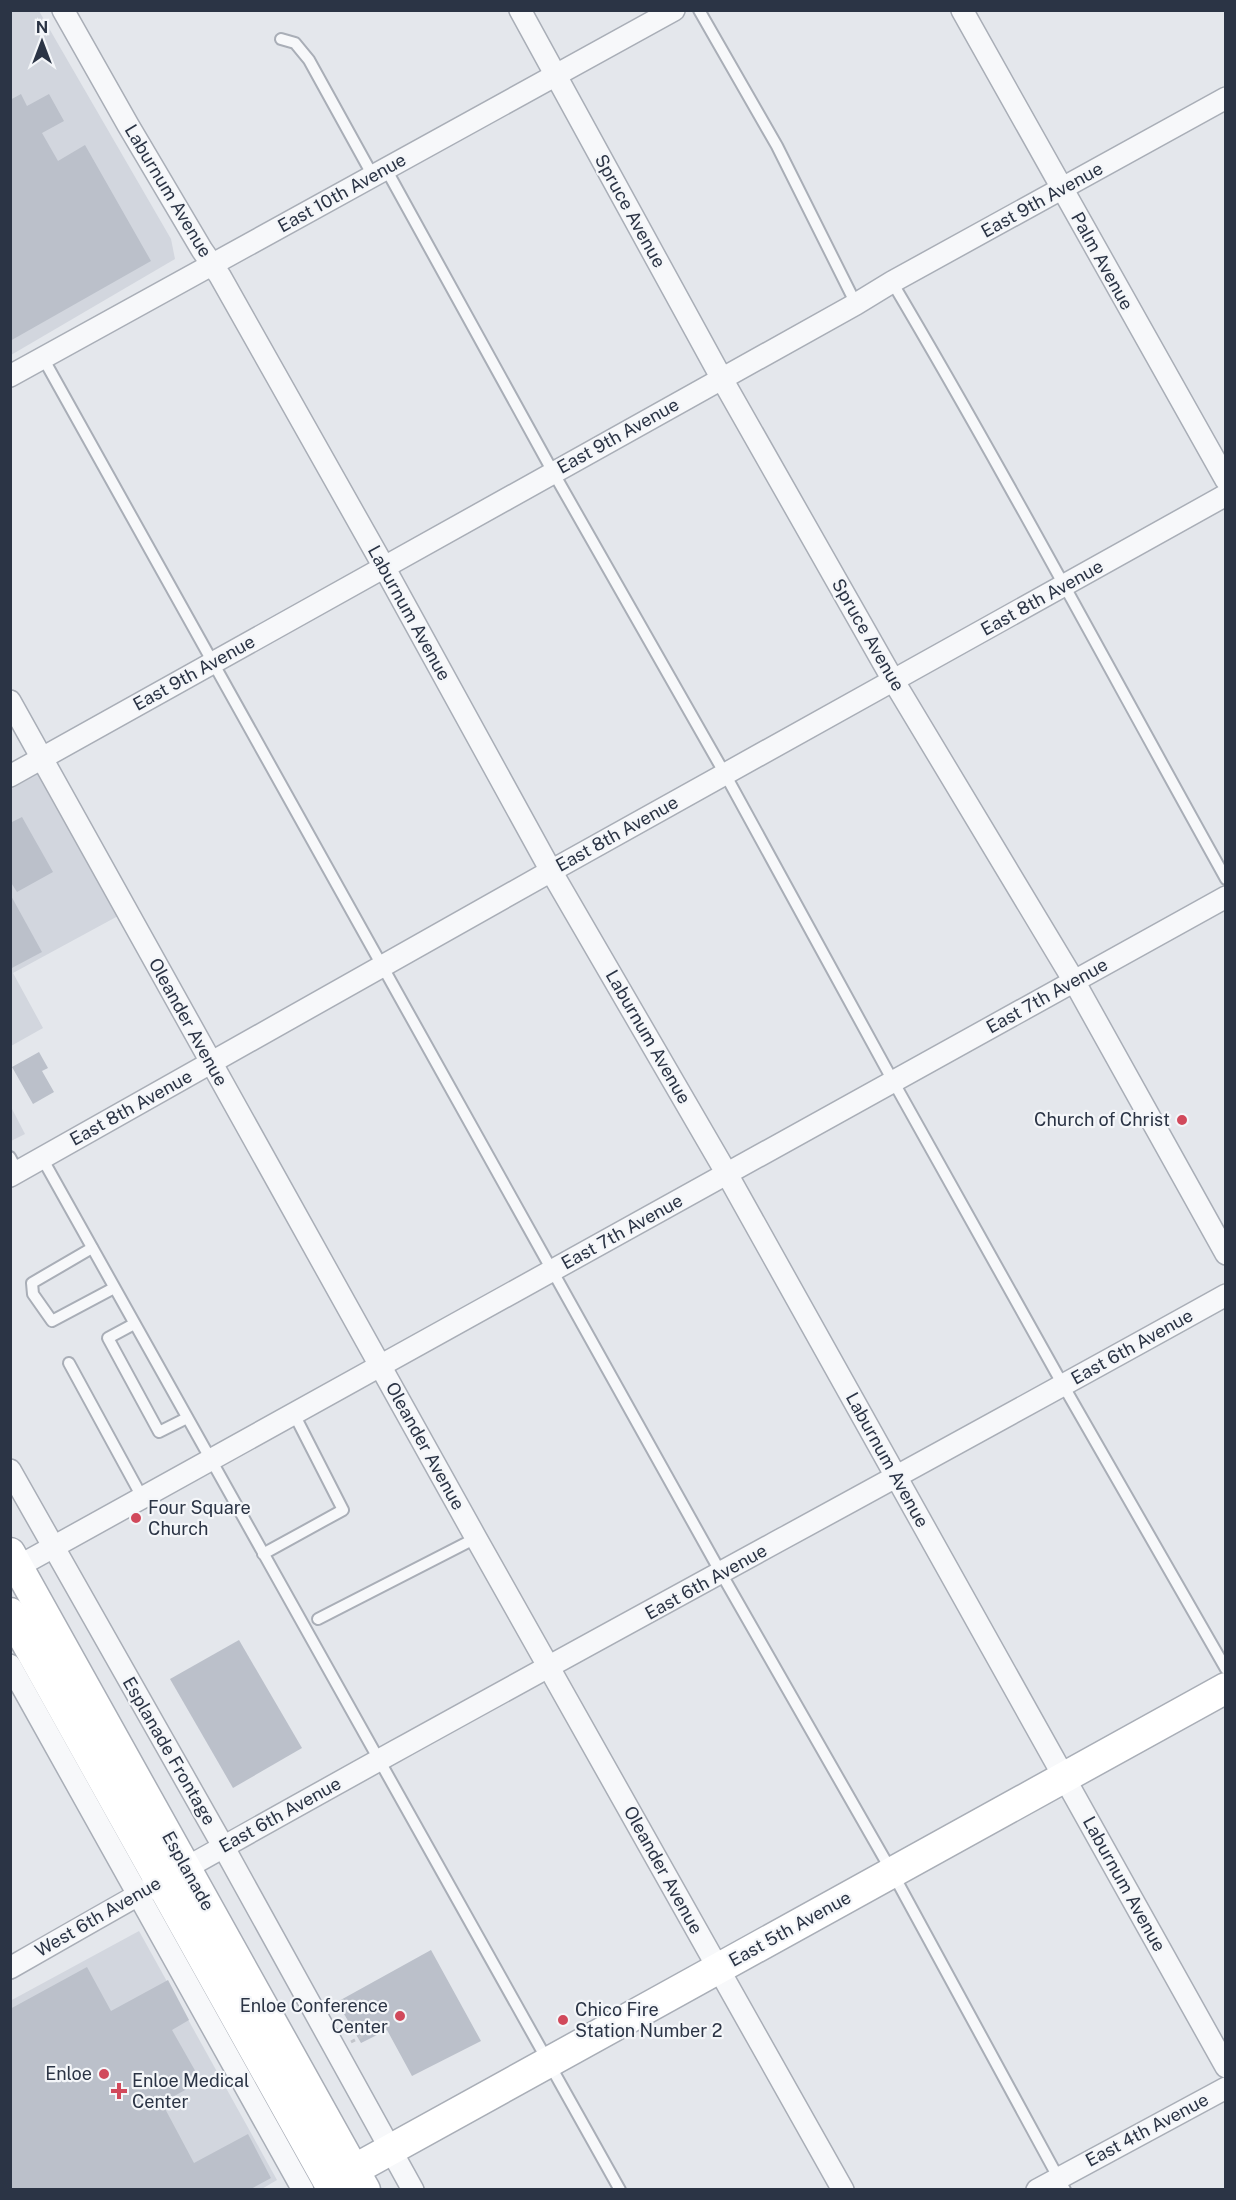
<svg xmlns="http://www.w3.org/2000/svg" width="1236" height="2200" viewBox="0 0 1236 2200" font-family="'Public Sans',sans-serif">
<style>
.built{fill:#d2d6de}
.building{fill:#bbc0ca}
.lines{fill:none;stroke-linecap:round;stroke-linejoin:round}
.lane-casing{stroke:#a9aeb7;stroke-width:14}
.street-casing{stroke:#a9aeb7;stroke-width:24}
.secondary-casing{stroke:#a9aeb7;stroke-width:33}
.path{stroke:#c2c5cb;stroke-width:3;stroke-dasharray:4.5 4.5;stroke-linecap:butt}
.lane{stroke:#f7f8fa;stroke-width:10}
.street{stroke:#f7f8fa;stroke-width:21}
.secondary{stroke:#fff;stroke-width:30}
.poi-dot{fill:#d1495b;stroke:#f4f6f9;stroke-width:2}
.labels{text-anchor:middle;stroke-width:4.5;stroke-linejoin:round;paint-order:stroke}
.street-label{font-size:18px;fill:#2b3445;stroke:#f4f6f9}
.poi-label{font-size:18px;fill:#2b3445;stroke:#f4f6f9;text-anchor:end}
</style>
<rect width="100%" height="100%" fill="#e4e7ec"/>
<g class="built">
<path d="M 10,11 L 39,11 L 171,239 L 175,259 L 11,355 Z"/>
<path d="M 40,773 L 118,916 L 13,973 L 43,1028 L 11,1046 L 11,789 Z"/>
<path d="M 10,1105 L 25,1134 L 11,1141 L 10,1141 Z"/>
<path d="M 139,1931 L 277,2180 L 260,2190 L 11,2189 L 10,2001 Z"/>
</g>
<g class="building">
<path d="M 21,94 L 27,106 L 49,94 L 64,121 L 42,133 L 58,161 L 85,145 L 151,261 L 10,341 L 10,100 Z"/>
<path d="M 22,817 L 53,872 L 17,892 L 10,881 L 10,823 Z"/>
<path d="M 10,894 L 42,952 L 10,969 Z"/>
<path d="M 39,1052 L 48,1068 L 42,1071 L 54,1092 L 33,1104 L 12,1067 Z"/>
<path d="M 239,1640 L 302,1748 L 233,1788 L 170,1679 Z"/>
<path d="M 431,1950 L 481,2041 L 412,2076 L 387,2030 L 361,2043 L 337,2002 Z"/>
<path d="M 87,1967 L 111,2011 L 168,1980 L 189,2020 L 172,2030 L 201,2081 L 162,2103 L 194,2163 L 248,2134 L 271,2178 L 249,2190 L 10,2190 L 10,2009 Z"/>
</g>
<g class="lines">
<defs>
<g id="lane">
<path d="M 699,10 L 777,146 L 856,304"/>
<path d="M 281,39 L 295,43 L 309,60 L 373,176"/>
<path d="M 386,169 L 553,472 L 725,774 L 893,1081 L 1063,1385 L 1226,1669"/>
<path d="M 892,282 C 1008,478 1115,680 1226,879"/>
<path d="M 43,358 L 721,1573 L 892,1872 L 1065,2190"/>
<path d="M 10,1157 L 18,1172"/>
<path d="M 42,1158 L 620,2190"/>
<path d="M 92,1248 L 32,1283 L 33,1294 L 52,1321 L 114,1288"/>
<path d="M 134,1324 L 108,1338 L 159,1432 L 187,1418"/>
<path d="M 69,1363 L 142,1497"/>
<path d="M 263,1554 L 343,1510 L 294,1414"/>
<path d="M 318,1619 L 476,1538"/>
</g>
<g id="street">
<path d="M 63,10 L 128,125 L 202,250 L 220,276 L 384,567 L 551,871 L 727,1174 L 1226,2067"/>
<path d="M 520,10 L 722,379 L 893,680 L 1074,981 L 1226,1254"/>
<path d="M 962,10 L 1226,480"/>
<path d="M 10,376 L 674,10"/>
<path d="M 10,701 L 476,1538 L 843,2190"/>
<path d="M 10,776 L 856,304 L 892,282 L 1226,98"/>
<path d="M 10,1176 L 551,871 L 1226,495"/>
<path d="M 10,1470 L 223,1846 L 413,2190"/>
<path d="M 10,1571 L 1226,897"/>
<path d="M 10,1665 L 303,2190"/>
<path d="M 10,1968 C 412,1737 821,1520 1226,1295"/>
<path d="M 1037,2190 L 1226,2088"/>
</g>
<g id="secondary">
<path d="M 10,1553 L 365,2190"/>
<path d="M 10,1613 L 333,2190"/>
<path d="M 330,2183 L 1226,1688"/>
</g>
</defs>
<use href="#lane" class="lane-casing"/>
<use href="#street" class="street-casing"/>
<use href="#secondary" class="secondary-casing"/>
<path class="path" d="M 351,2042 L 384,2025"/>
<use href="#lane" class="lane"/>
<use href="#street" class="street"/>
<use href="#secondary" class="secondary"/>
</g>
<g class="poi-dot">
<circle cx="1182" cy="1120" r="6"/>
<circle cx="136" cy="1518" r="6"/>
<circle cx="400" cy="2016" r="6"/>
<circle cx="563" cy="2020" r="6"/>
<circle cx="104" cy="2074" r="6"/>
<path d="M116 2082h6v6h6v6h-6v6h-6v-6h-6v-6h6z"/>
</g>
<g class="labels">
<g class="street-label">
<text transform="translate(168 191) rotate(59)" y="6">Laburnum Avenue</text>
<text transform="translate(342 193) rotate(-29)" y="6">East 10th Avenue</text>
<text transform="translate(1042 200) rotate(-29)" y="6">East 9th Avenue</text>
<text transform="translate(630 211) rotate(61)" y="6">Spruce Avenue</text>
<text transform="translate(1102 261) rotate(61)" y="6">Palm Avenue</text>
<text transform="translate(618 436) rotate(-29)" y="6">East 9th Avenue</text>
<text transform="translate(1042 598) rotate(-29)" y="6">East 8th Avenue</text>
<text transform="translate(409 613) rotate(61)" y="6">Laburnum Avenue</text>
<text transform="translate(868 635) rotate(60)" y="6">Spruce Avenue</text>
<text transform="translate(194 673) rotate(-29)" y="6">East 9th Avenue</text>
<text transform="translate(617 834) rotate(-29)" y="6">East 8th Avenue</text>
<text transform="translate(1047 996) rotate(-29)" y="6">East 7th Avenue</text>
<text transform="translate(188 1022) rotate(61)" y="6">Oleander Avenue</text>
<text transform="translate(648 1037) rotate(60)" y="6">Laburnum Avenue</text>
<text transform="translate(131 1108) rotate(-29)" y="6">East 8th Avenue</text>
<text transform="translate(622 1232) rotate(-29)" y="6">East 7th Avenue</text>
<text transform="translate(1132 1347) rotate(-29)" y="6">East 6th Avenue</text>
<text transform="translate(425 1446) rotate(61)" y="6">Oleander Avenue</text>
<text transform="translate(887 1460) rotate(61)" y="6">Laburnum Avenue</text>
<text transform="translate(706 1582) rotate(-29)" y="6">East 6th Avenue</text>
<text transform="translate(169 1751) rotate(60)" y="6">Esplanade Frontage</text>
<text transform="translate(280 1815) rotate(-29)" y="6">East 6th Avenue</text>
<text transform="translate(663 1870) rotate(61)" y="6">Oleander Avenue</text>
<text transform="translate(188 1871) rotate(61)" y="6">Esplanade</text>
<text transform="translate(1124 1884) rotate(61)" y="6">Laburnum Avenue</text>
<text transform="translate(98 1917) rotate(-30)" y="6">West 6th Avenue</text>
<text transform="translate(790 1929) rotate(-29)" y="6">East 5th Avenue</text>
<text transform="translate(1147 2130) rotate(-28)" y="6">East 4th Avenue</text>
</g>
<g class="poi-label">
<text x="1170" y="1126">Church of Christ</text>
<text x="148" y="1514" text-anchor="start">Four Square<tspan x="148" dy="21">Church</tspan></text>
<text x="388" y="2012">Enloe Conference<tspan x="388" dy="21">Center</tspan></text>
<text x="575" y="2016" text-anchor="start">Chico Fire<tspan x="575" dy="21">Station Number 2</tspan></text>
<text x="92" y="2080">Enloe</text>
<text x="132" y="2087" text-anchor="start">Enloe Medical<tspan x="132" dy="21">Center</tspan></text>
</g>
</g>
<rect width="1236" height="2200" fill="none" stroke="#2b3445" stroke-width="24"/>
<g transform="translate(42 42)" stroke="#f4f6f9" stroke-width="4.5" paint-order="stroke">
<path d="M0-4.5L10 22L0 15L-10 22Z" fill="#2b3445"/>
<text y="-9" font-size="16" font-weight="bold" text-anchor="middle" fill="#2b3445">N</text>
</g>
</svg>
